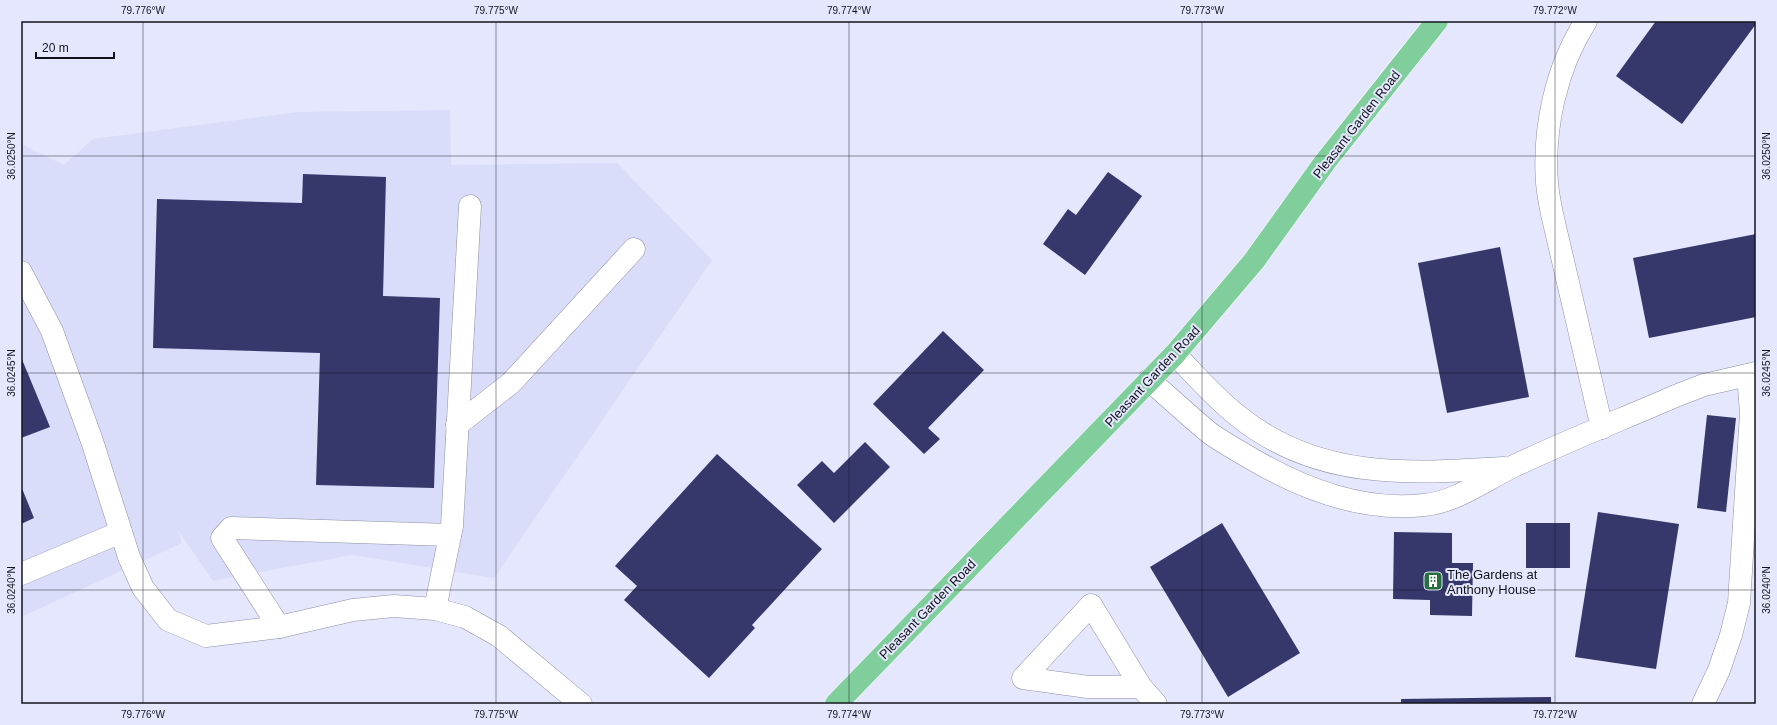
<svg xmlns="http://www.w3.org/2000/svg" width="1777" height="725" viewBox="0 0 1777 725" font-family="Helvetica,sans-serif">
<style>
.built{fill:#d9ddfa}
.building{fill:#36376b}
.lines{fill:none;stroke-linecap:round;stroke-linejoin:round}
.minor-casing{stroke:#8d8fa4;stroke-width:23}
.major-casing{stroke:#fff;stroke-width:23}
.minor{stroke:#fff;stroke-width:22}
.major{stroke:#80ce9b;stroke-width:22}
.ticks{fill:none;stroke:#13141b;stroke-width:1;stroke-opacity:0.45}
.labels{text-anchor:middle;stroke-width:4;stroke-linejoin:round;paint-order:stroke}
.street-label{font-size:13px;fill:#13141b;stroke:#e4e7fd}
.poi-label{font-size:13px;fill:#13141b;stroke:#e4e7fd;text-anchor:start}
.neatline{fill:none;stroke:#13141b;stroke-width:1.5}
.ticks-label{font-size:10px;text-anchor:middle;fill:#13141b}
</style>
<rect width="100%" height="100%" fill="#e4e7fd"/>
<path class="built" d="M 450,110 L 451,165 L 617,163 L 712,260 L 494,578 L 352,555 L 213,581 L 178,530 L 182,543 L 21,617 L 21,144 L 64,165 L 93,139 L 297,112 Z"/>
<g class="building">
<path d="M 1656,21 L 1756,21 L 1756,24 L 1682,124 L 1616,76 Z"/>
<path d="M 1108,172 L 1142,196 L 1085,275 L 1043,244 L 1068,209 L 1076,215 Z"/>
<path d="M 303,174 L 386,177 L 383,296 L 440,298 L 434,488 L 316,485 L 320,353 L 153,348 L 157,199 L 302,203 Z"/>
<path d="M 1756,234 L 1756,317 L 1649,338 L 1633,258 Z"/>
<path d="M 1500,247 L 1529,397 L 1447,413 L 1418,263 Z"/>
<path d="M 943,331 L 984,370 L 928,428 L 940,439 L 924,454 L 873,404 Z"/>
<path d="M 21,357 L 50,427 L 21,438 Z"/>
<path d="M 1707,415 L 1736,418 L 1726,512 L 1697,508 Z"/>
<path d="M 865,442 L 890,467 L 834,523 L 797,485 L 822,461 L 834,473 Z"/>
<path d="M 717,454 L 822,549 L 752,625 L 755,628 L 709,678 L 624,600 L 637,586 L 615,566 Z"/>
<path d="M 21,486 L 34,518 L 21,524 Z"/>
<path d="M 1598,512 L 1679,524 L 1656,669 L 1575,657 Z"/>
<path d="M 1222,523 L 1300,653 L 1228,697 L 1150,567 Z"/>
<rect x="1526" y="523" width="44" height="45"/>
<path d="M 1394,532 L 1452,533 L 1452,563 L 1473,563 L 1472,616 L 1430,615 L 1430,600 L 1393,599 Z"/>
<path d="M 1551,697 L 1551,704 L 1401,704 L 1401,699 Z"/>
</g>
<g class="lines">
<defs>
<g id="minor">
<path d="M 1586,21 C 1556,68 1543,128 1547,183 C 1548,194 1550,204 1552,214 L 1602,428"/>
<path d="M 21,272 L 52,331 L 92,441 L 129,557 L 143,588 L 168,620 L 206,636 L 279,627 L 353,610 L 394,606 L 435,609 L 465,617 L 499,636 L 581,704"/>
<path d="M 1175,354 C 1195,375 1215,398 1238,416 C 1317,480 1409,474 1504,468"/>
<path d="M 1149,380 C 1170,398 1190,417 1211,434 C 1224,443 1238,451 1252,459 C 1303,489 1363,512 1424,505 C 1456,502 1483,481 1512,467 C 1566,441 1623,419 1678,395 L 1704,385 L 1756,373"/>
<path d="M 457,425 L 511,383 L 634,249"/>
<path d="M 21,574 L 121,532"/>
<path d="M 435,609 L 452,526 L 470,206"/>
<path d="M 279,627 L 222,538 L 231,528 L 450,535"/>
<path d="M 1141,687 L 1088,687 L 1023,678 L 1091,605 L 1141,687 L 1156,704"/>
<path d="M 1703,704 L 1719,670 L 1731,635 L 1739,603 L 1751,413 L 1748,375"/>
</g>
<path id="major" d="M 836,704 L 1175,354 L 1254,261 L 1325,162 L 1437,21"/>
</defs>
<use href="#minor" class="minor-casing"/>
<use href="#major" class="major-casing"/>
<use href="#minor" class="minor"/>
<use href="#major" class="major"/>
</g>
<path class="ticks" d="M 143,21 L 143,704M 496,21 L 496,704M 849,21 L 849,704M 1202,21 L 1202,704M 1555,21 L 1555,704M 21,156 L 1756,156M 21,373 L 1756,373M 21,590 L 1756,590"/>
<defs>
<symbol id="building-square" viewBox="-11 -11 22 22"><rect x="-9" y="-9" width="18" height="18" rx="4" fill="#276f3c" stroke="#e4e7fd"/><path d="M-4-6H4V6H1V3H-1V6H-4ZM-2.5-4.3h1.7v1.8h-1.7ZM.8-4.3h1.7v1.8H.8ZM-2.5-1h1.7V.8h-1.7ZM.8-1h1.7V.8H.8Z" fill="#fff"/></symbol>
</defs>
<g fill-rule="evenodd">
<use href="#building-square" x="1422" y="570" width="22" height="22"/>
</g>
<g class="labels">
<g class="street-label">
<text transform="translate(1356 124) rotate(-52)" y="5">Pleasant Garden Road</text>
<text transform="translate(1152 376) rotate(-47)" y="5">Pleasant Garden Road</text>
<text transform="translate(927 609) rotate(-46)" y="5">Pleasant Garden Road</text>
</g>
<g class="poi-label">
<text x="1447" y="579">The Gardens at<tspan x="1447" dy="15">Anthony House</tspan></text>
</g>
</g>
<rect width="1777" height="725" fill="none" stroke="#e4e7fd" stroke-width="44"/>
<path d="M36 52v6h78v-6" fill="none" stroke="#13141b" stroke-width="2"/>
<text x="42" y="52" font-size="12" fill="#13141b" stroke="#e4e7fd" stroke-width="3" paint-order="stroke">20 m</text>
<rect x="22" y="22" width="1733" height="681" class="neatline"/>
<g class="ticks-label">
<text x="143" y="14">79.776°W</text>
<text x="496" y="14">79.775°W</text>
<text x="849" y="14">79.774°W</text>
<text x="1202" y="14">79.773°W</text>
<text x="1555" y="14">79.772°W</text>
<text transform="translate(11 156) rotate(-90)" y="4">36.0250°N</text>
<text transform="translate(1766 156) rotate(-90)" y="4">36.0250°N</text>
<text transform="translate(11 373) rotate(-90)" y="4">36.0245°N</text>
<text transform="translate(1766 373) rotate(-90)" y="4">36.0245°N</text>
<text transform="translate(11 590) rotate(-90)" y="4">36.0240°N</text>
<text transform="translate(1766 590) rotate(-90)" y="4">36.0240°N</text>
<text x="143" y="718">79.776°W</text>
<text x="496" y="718">79.775°W</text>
<text x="849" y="718">79.774°W</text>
<text x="1202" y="718">79.773°W</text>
<text x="1555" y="718">79.772°W</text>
</g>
</svg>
